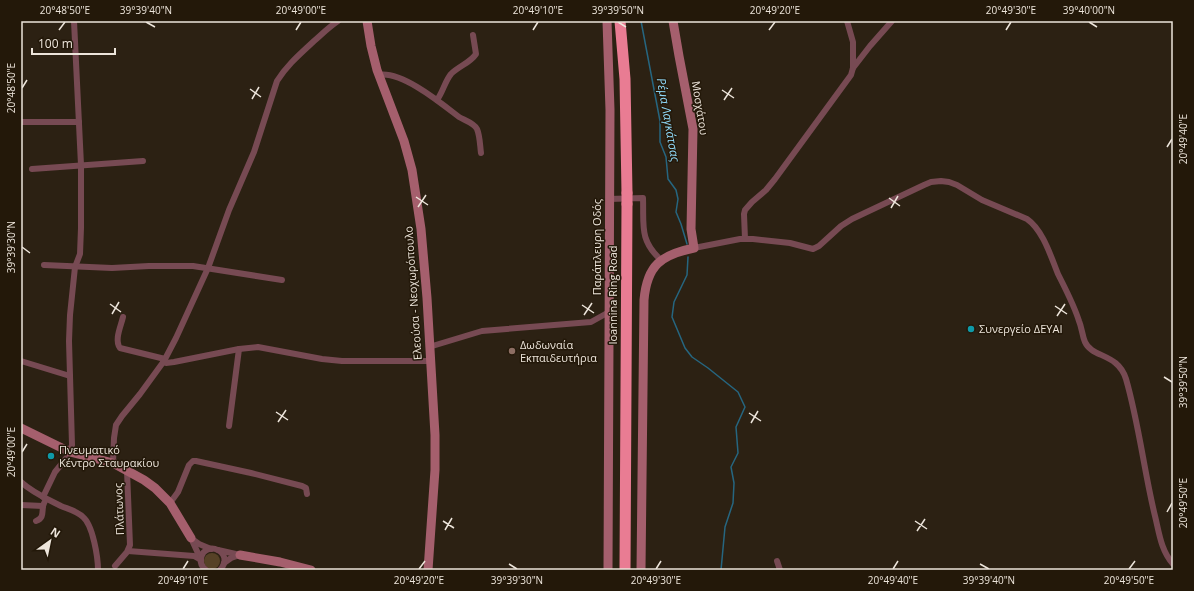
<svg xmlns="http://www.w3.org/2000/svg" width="1194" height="591" viewBox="0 0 1194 591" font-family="'Open Sans',sans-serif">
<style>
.green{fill:#564126}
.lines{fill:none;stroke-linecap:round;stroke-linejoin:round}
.stream{stroke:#266680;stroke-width:1.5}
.street{stroke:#774a53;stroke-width:6}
.secondary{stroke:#a55f6d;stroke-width:9}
.highway{stroke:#e97c93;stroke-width:11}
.highway-bridge{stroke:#e97c93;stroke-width:11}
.ticks{fill:none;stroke:#ede5db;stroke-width:1.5}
.culture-dot{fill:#0f9aa8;stroke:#231809;stroke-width:1.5}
.education-dot{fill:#8d6e63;stroke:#231809;stroke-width:1.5}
.labels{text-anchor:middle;stroke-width:3;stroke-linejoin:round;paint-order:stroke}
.street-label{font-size:11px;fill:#ede5db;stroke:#231809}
.poi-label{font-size:11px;fill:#ede5db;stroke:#231809;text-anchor:start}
.water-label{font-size:12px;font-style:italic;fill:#90d9f9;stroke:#231809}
.neatline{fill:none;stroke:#ede5db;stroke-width:1.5}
.ticks-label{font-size:10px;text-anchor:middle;fill:#ede5db}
</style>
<rect width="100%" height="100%" fill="#2c2113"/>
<circle class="green" cx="212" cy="561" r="8"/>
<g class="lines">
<g class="stream">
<path d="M 641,21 L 660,121 L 660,142 L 666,157 L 668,179 L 676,190 L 678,199 L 676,212 L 681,224 L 687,244"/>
<path d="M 688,257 L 687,275 L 674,302 L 672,317 L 685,348 L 692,357 L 708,368 L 738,392 L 745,407 L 736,427 L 738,453 L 731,467 L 734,483 L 733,503 L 725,527 L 721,570"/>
</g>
<g class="street">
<path d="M 853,68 L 870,46 L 892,21"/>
<path d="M 378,75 C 401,70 441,103 459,117 C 464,120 474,123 477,129 C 480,136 480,146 481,153"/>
<path d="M 437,100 C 443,92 445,81 451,74 C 459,66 470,63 476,54 L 473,35"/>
<path d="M 21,122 L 79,122"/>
<path d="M 32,169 L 143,161"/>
<path d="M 609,199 L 643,198 C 644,225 639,240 661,260"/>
<path d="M 745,239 L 744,214 L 745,210 L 752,202 L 766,190 L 775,179 L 851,75 L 853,68 L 853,42 L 847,21"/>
<path d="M 694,248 L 740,239 L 753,239 L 790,243 L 813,249 L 819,246 L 841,226 L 852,219 L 924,185 L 931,182 L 941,181 L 949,182 L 957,185 L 982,200 L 1027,219 C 1043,230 1051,257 1058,274 C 1066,290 1074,305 1079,321 C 1082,328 1082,335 1085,342 C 1092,358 1118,353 1126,379 C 1139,424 1144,471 1155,516 C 1159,532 1161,551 1173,564"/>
<path d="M 44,265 L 112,268 L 149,266 L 193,266 L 282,280"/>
<path d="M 123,317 C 121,326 114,340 120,348 L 165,359"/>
<path d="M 429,347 L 482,331 L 591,322 L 609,312"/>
<path d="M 21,361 L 70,376"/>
<path d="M 163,362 L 166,363 L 174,362 L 239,349 L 258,347 L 322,359 L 342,361 L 430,361"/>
<path d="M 229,426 L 239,349"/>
<path d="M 113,463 L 114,438 L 116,425 L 122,416 L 140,394 L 164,361 L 176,338 L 208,268 L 229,210 L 254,152 L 277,81 C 287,65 300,54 314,41 C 322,34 329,27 338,21"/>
<path d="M 21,482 C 33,493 47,499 61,506 C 68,509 77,511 83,517 C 93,525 98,558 98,570"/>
<path d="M 43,497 L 55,472 L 68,456 L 72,445 L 69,341 L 70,315 L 75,267 L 80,254 L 81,228 L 81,165 L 74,21"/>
<path d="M 170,503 L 178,492 L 189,465 L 193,461 L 196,461 L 251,473 L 302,486 L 306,488 L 307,494"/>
<path d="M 21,505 L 43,506"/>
<path d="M 36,521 C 44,518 42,513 43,506 C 44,503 45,501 46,499"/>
<path d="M 191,538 L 201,560"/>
<path d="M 192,539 L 199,544 L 211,549"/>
<path d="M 218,550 L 240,555"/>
<path d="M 128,551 L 194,556 L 201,560"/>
<path d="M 777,561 L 780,570"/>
<path d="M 224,563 L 231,558 L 240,555"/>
<path d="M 115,566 L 127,552 L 130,545 L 127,471"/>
<path d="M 206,570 C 202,567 200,563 201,558 C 205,539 236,552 220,570"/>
</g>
<g class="secondary">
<path d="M 367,21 L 371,46 L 377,70 L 404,141 L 412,170 L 421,229 L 427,298 L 435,435 L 435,470 L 428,570"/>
<path d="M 607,21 L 610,110 L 608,570"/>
<path d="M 21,428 L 70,452 L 113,463 L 144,480 L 155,488 L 170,503 L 191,538"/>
<path d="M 240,555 L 280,562 L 311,570"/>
<path d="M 641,570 L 644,300 C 647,265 661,255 694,248 L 691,229 L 693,129 L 679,56 L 673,21"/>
</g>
<g class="highway">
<path d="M 620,21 L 625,79 L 627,193"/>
<path d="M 625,570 L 627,204"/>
</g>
<path class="highway-bridge" d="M 627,193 L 627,204"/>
</g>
<path class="ticks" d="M 146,22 L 155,27M 618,22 L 626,27M 1089,22 L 1097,27M 59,30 L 65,22M 296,30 L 301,22M 533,30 L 538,22M 769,30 L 775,22M 1006,30 L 1011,22M 22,88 L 27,80M 250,89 L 261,97M 722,90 L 734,98M 252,99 L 259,87M 724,100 L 732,88M 1167,147 L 1172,139M 416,197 L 428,205M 889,198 L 900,206M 418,207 L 426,195M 891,208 L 898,196M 22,247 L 30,253M 110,304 L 121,312M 582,305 L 594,313M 1055,306 L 1067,314M 112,314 L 119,302M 584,315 L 592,303M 1057,316 L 1065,304M 1164,377 L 1172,382M 276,412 L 288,420M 749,413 L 761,421M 278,422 L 286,410M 751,423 L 758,411M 22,452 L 27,444M 1167,512 L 1172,503M 443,521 L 454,528M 915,521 L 927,529M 445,530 L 452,518M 917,531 L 925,519M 509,564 L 517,569M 980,564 L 989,569M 183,569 L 188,561M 419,569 L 425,561M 656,569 L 661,561M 893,569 L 898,561M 1129,569 L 1135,561"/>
<g class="culture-dot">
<circle cx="971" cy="329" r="4"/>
<circle cx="51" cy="456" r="4"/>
</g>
<circle class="education-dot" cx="512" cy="351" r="4"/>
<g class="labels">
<g class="street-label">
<text transform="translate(700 108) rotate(81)" y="4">Μοσχάτου</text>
<text transform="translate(597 247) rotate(-90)" y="4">Παράπλευρη Οδός</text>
<text transform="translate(413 293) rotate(-94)" y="4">Ελεούσα - Νεοχωρόπουλο</text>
<text transform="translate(613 295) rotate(-90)" y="4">Ioannina Ring Road</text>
<text transform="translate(119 509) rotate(-92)" y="4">Πλάτωνος</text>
</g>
<g class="poi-label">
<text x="979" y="333">Συνεργείο ΔΕΥΑΙ</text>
<text x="520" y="349">Δωδωναία<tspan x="520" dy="13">Εκπαιδευτήρια</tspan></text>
<text x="59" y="454">Πνευματικό<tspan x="59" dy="13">Κέντρο Σταυρακίου</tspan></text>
</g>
<g class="water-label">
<text transform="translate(668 120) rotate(80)" y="4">Ρέμα Λαγκάτσας</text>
</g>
</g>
<rect width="1194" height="591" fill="none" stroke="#231809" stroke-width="44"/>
<g transform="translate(50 541) rotate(33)" stroke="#231809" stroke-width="3" paint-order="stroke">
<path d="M0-3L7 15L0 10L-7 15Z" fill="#ede5db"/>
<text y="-6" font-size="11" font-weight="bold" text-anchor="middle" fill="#ede5db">N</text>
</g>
<path d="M32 48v6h83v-6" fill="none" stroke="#ede5db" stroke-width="2"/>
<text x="38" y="48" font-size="12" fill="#ede5db" stroke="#231809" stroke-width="3" paint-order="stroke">100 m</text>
<rect x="22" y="22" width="1150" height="547" class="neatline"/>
<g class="ticks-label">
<text x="65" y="14">20°48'50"E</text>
<text x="146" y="14">39°39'40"N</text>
<text x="301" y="14">20°49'00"E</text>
<text x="538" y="14">20°49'10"E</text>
<text x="618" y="14">39°39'50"N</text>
<text x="775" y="14">20°49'20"E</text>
<text x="1011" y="14">20°49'30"E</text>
<text x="1089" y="14">39°40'00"N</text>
<text transform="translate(11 88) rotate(-90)" y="4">20°48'50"E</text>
<text transform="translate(1183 139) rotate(-90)" y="4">20°49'40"E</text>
<text transform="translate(11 247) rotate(-90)" y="4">39°39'30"N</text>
<text transform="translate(1183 382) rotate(-90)" y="4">39°39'50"N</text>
<text transform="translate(11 452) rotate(-90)" y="4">20°49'00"E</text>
<text transform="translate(1183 503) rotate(-90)" y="4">20°49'50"E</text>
<text x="183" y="584">20°49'10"E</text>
<text x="419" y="584">20°49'20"E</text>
<text x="517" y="584">39°39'30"N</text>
<text x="656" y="584">20°49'30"E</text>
<text x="893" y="584">20°49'40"E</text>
<text x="989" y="584">39°39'40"N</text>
<text x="1129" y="584">20°49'50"E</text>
</g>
</svg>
